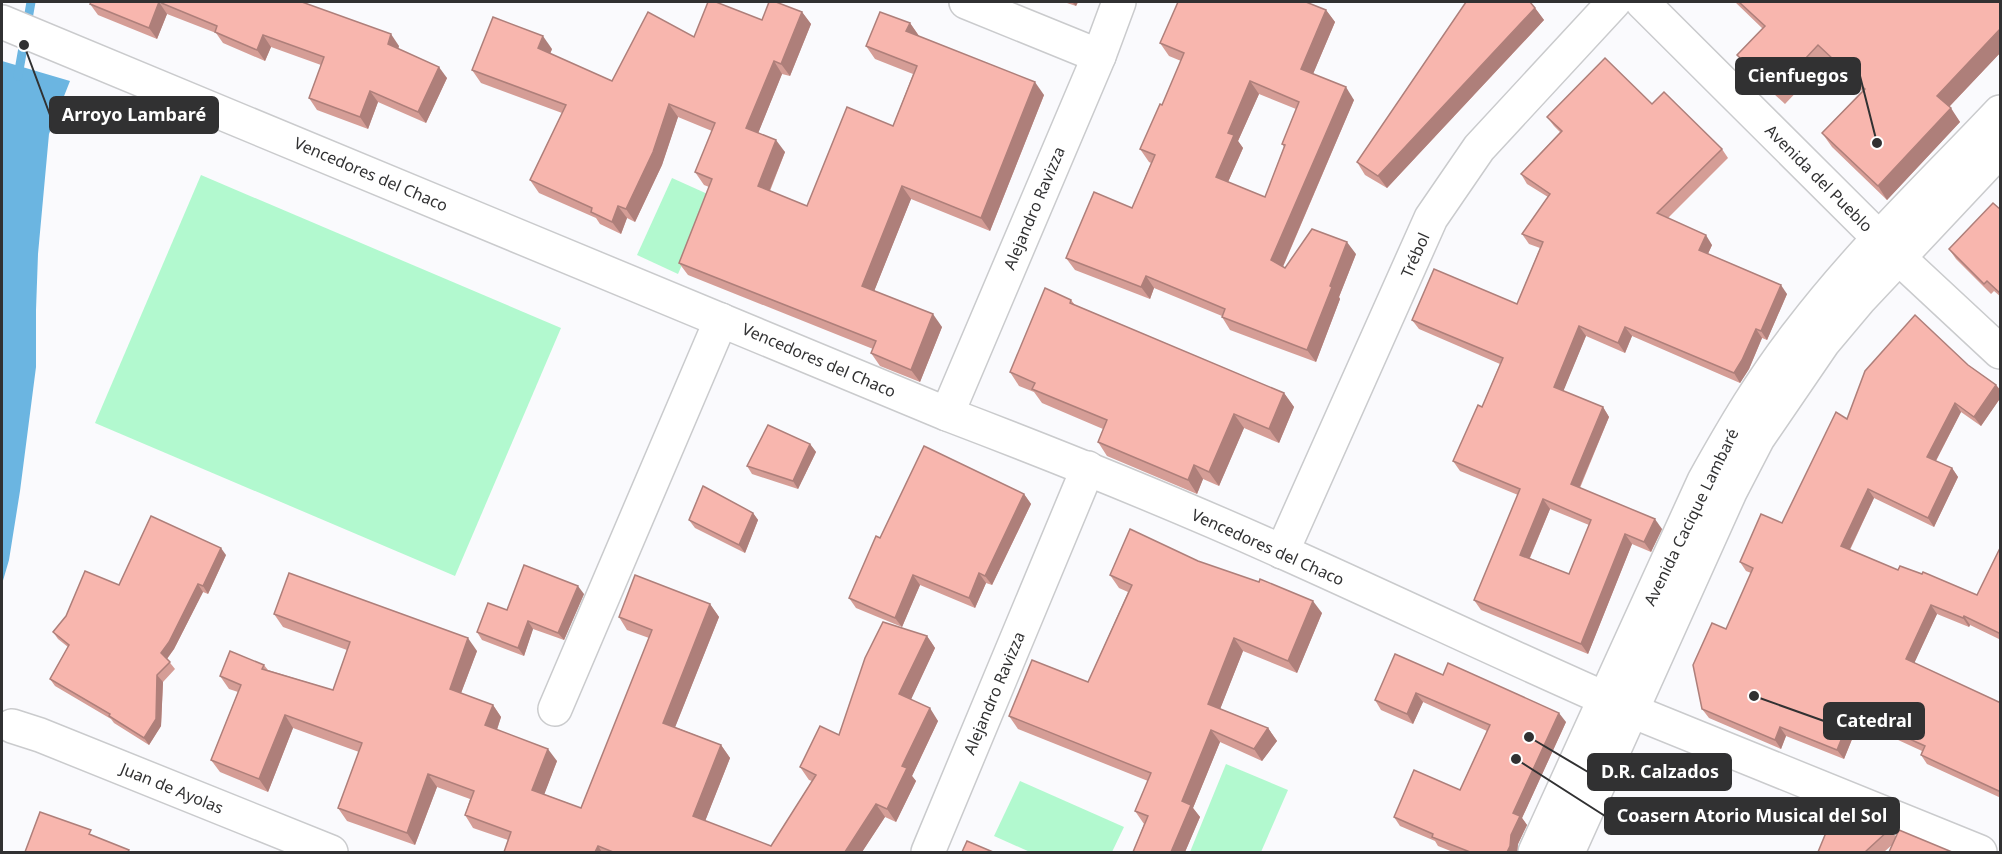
<svg xmlns="http://www.w3.org/2000/svg" width="2002" height="854" viewBox="0 0 2002 854" font-family="'Noto Sans',sans-serif">
<style>
.green{fill:#b2f9cf}
.water{fill:#6bb5e1}
.lines{fill:none;stroke-linecap:round;stroke-linejoin:round}
.stream{stroke:#6bb5e1;stroke-width:9}
.minor-casing{stroke:#cacbcd;stroke-width:36}
.tertiary-casing{stroke:#cacbcd;stroke-width:36}
.primary-casing{stroke:#cacbcd;stroke-width:36}
.minor{stroke:#fff;stroke-width:33}
.tertiary{stroke:#fff;stroke-width:33}
.primary{stroke:#fff;stroke-width:33}
.wall{fill:#d59d96;fill-rule:evenodd}
.shaded-wall{fill:#ae7f7a}
.building{fill:#f8b6ae;stroke:#ae7f7a;stroke-width:1.5;fill-rule:evenodd}
.labels{text-anchor:middle;stroke-width:6;stroke-linejoin:round;paint-order:stroke}
.street-label{font-size:16px;fill:#313132;stroke:#fff}
.leader{fill:none;stroke:#313132;stroke-width:2}
.callout-dot{fill:#313132;stroke:#fff;stroke-width:2}
.callout{fill:#313132;stroke:#313132;stroke-width:2}
.callout-label{font-size:18px;text-anchor:middle;font-weight:bold;fill:#fff}
</style>
<rect width="100%" height="100%" fill="#fafafd"/>
<g class="green">
<path d="M 201,175 L 561,328 L 455,576 L 95,423 Z"/>
<path d="M 672,178 L 712,196 L 678,274 L 637,255 Z"/>
<path d="M 1226,764 L 1288,790 L 1261,852 L 1190,852 Z"/>
<path d="M 1020,781 L 1124,827 L 1112,852 L 1030,852 L 994,836 Z"/>
</g>
<path class="water" d="M 2,61 L 70,81 L 49,134 L 38,254 L 36,310 L 36,367 L 20,491 L 9,560 L 2,584 Z"/>
<g class="lines">
<path class="stream" d="M 18,76 L 31,2"/>
<defs>
<g id="minor">
<path d="M 966,2 L 1099,56"/>
<path d="M 1642,2 L 1899,258 L 2000,352"/>
<path d="M 947,414 L 1099,56 L 1119,2"/>
<path d="M 1282,552 L 1431,218 L 1479,148 L 1614,2"/>
<path d="M 555,709 L 721,320"/>
<path d="M 1632,711 L 1980,852"/>
<path d="M 12,726 L 40,735 L 331,852"/>
<path d="M 928,852 L 1088,468"/>
</g>
<path id="tertiary" d="M 2,22 L 947,414 C 1060,457 1172,502 1283,552 C 1399,604 1514,659 1631,710"/>
<g id="primary">
<path d="M 1535,852 L 1704,481 C 1733,429 1763,378 1800,331 C 1860,252 1933,183 2000,112"/>
<path d="M 1568,852 L 1730,492 L 1758,438 L 1823,343 L 1860,299 L 2000,150"/>
</g>
</defs>
<use href="#minor" class="minor-casing"/>
<use href="#tertiary" class="tertiary-casing"/>
<use href="#primary" class="primary-casing"/>
<use href="#minor" class="minor"/>
<use href="#tertiary" class="tertiary"/>
<use href="#primary" class="primary"/>
</g>
<g class="wall">
<path d="M 302,2 L 399,46 L 398,49 L 447,78 L 426,123 L 378,102 L 368,129 L 317,110 L 309,98 L 321,65 L 271,47 L 265,61 L 223,43 L 216,33 L 167,14 L 157,39 L 98,15 L 90,4 Z"/>
<path d="M 1064,2 L 1078,2 L 1076,6 Z"/>
<path d="M 1735,2 L 2001,2 L 2001,52 L 1949,107 L 1960,122 L 1887,200 L 1832,147 L 1822,133 L 1862,91 L 1828,59 L 1785,104 L 1747,69 L 1737,55 L 1763,29 Z"/>
<path d="M 1535,8 L 1544,20 L 1387,188 L 1365,175 L 1357,162 Z"/>
<path d="M 1326,10 L 1335,22 L 1313,74 L 1354,100 L 1283,267 L 1285,268 L 1356,254 L 1339,297 L 1340,299 L 1316,362 L 1230,330 L 1222,317 L 1222,316 L 1154,288 L 1150,299 L 1075,270 L 1066,258 L 1132,208 L 1151,163 L 1149,162 L 1140,149 L 1162,105 L 1181,61 L 1169,56 L 1160,43 ZM 1259,94 L 1296,109 L 1282,144 L 1284,147 L 1265,197 L 1228,182 L 1243,148 L 1238,141 Z"/>
<path d="M 802,12 L 811,24 L 790,76 L 782,74 L 758,133 L 785,152 L 770,191 L 807,206 L 893,126 L 913,74 L 875,59 L 866,46 L 910,23 L 919,36 L 1044,95 L 990,231 L 911,199 L 874,291 L 942,327 L 920,382 L 880,366 L 871,353 L 873,349 L 688,275 L 679,263 L 709,187 L 704,185 L 695,172 L 712,131 L 678,117 L 662,165 L 635,222 L 627,218 L 621,234 L 600,224 L 596,218 L 539,193 L 530,180 L 562,113 L 481,83 L 472,70 L 552,49 L 550,54 L 612,81 L 694,37 L 762,20 Z"/>
<path d="M 1652,104 L 1722,149 L 1728,158 L 1668,218 L 1712,245 L 1708,254 L 1787,294 L 1767,340 L 1762,338 L 1749,369 L 1740,383 L 1632,336 L 1625,353 L 1586,336 L 1563,391 L 1603,407 L 1609,417 L 1580,488 L 1662,529 L 1651,552 L 1632,544 L 1588,654 L 1481,610 L 1474,600 L 1518,495 L 1460,471 L 1453,461 L 1482,407 L 1500,364 L 1419,329 L 1412,320 L 1517,304 L 1540,248 L 1529,244 L 1522,234 L 1548,197 L 1527,184 L 1521,174 L 1560,132 L 1554,126 L 1547,117 ZM 1550,509 L 1589,525 L 1569,574 L 1530,558 Z"/>
<path d="M 2001,210 L 2001,297 L 1994,291 L 1991,294 L 1956,259 L 1949,249 Z"/>
<path d="M 1071,300 L 1075,305 L 1284,393 L 1294,407 L 1279,443 L 1244,428 L 1219,486 L 1203,479 L 1197,494 L 1107,456 L 1098,442 L 1103,429 L 1042,403 L 1034,392 L 1019,386 L 1010,372 Z"/>
<path d="M 1968,365 L 1996,385 L 2001,391 L 2001,397 L 1981,426 L 1961,412 L 1936,461 L 1952,468 L 1958,477 L 1934,527 L 1874,498 L 1850,550 L 1898,570 L 1977,595 L 2001,546 L 2001,640 L 1970,625 L 1969,627 L 1937,614 L 1914,663 L 2001,703 L 2001,798 L 1927,764 L 1921,755 L 1922,751 L 1859,722 L 1844,759 L 1786,736 L 1781,749 L 1709,718 L 1702,709 L 1751,573 L 1746,571 L 1740,562 L 1782,523 L 1847,419 Z"/>
<path d="M 810,444 L 816,452 L 798,489 L 752,474 L 747,466 Z"/>
<path d="M 1024,494 L 1031,504 L 992,585 L 986,583 L 975,608 L 920,585 L 902,627 L 856,608 L 849,598 L 880,538 Z"/>
<path d="M 753,513 L 758,520 L 745,553 L 695,528 L 689,520 Z"/>
<path d="M 226,555 L 208,594 L 203,592 L 174,649 L 167,659 L 175,669 L 163,682 L 161,726 L 149,745 L 114,723 L 111,719 L 55,686 L 50,679 L 68,647 L 58,639 L 53,632 L 119,585 Z"/>
<path d="M 1198,561 L 1322,613 L 1297,673 L 1243,651 L 1220,709 L 1268,728 L 1277,741 L 1262,761 L 1220,742 L 1193,808 L 1200,817 L 1185,852 L 1133,852 L 1144,824 L 1135,811 L 1148,781 L 1018,729 L 1009,716 L 1088,682 L 1128,592 L 1119,588 L 1110,575 Z"/>
<path d="M 584,594 L 564,640 L 533,629 L 524,656 L 482,640 L 477,632 L 507,610 Z"/>
<path d="M 710,604 L 719,617 L 675,727 L 721,745 L 730,758 L 705,821 L 771,846 L 812,781 L 809,780 L 800,767 L 839,735 L 927,636 L 935,648 L 911,699 L 938,721 L 912,776 L 916,781 L 896,822 L 885,817 L 862,852 L 504,852 L 508,840 L 473,828 L 465,815 L 470,799 L 437,787 L 415,845 L 347,821 L 338,808 L 359,752 L 293,728 L 268,792 L 220,772 L 211,760 L 238,692 L 229,689 L 220,676 L 264,665 L 268,670 L 333,690 L 347,650 L 283,627 L 274,614 L 477,651 L 461,693 L 493,705 L 501,717 L 497,730 L 557,761 L 544,794 L 581,808 L 649,638 L 627,630 L 619,617 Z"/>
<path d="M 1443,675 L 1566,722 L 1522,818 L 1527,825 L 1518,844 L 1517,852 L 1453,852 L 1438,846 L 1435,841 L 1400,826 L 1394,817 L 1460,790 L 1487,731 L 1423,702 L 1413,724 L 1381,710 L 1375,700 Z"/>
<path d="M 1890,829 L 1896,837 L 1892,845 L 1884,852 L 1818,852 Z"/>
</g>
<g class="shaded-wall">
<path d="M 159,2 L 167,14 L 157,39 L 149,28 Z"/>
<path d="M 1072,2 L 1078,2 L 1076,6 Z"/>
<path d="M 1535,8 L 1544,20 L 1387,188 L 1378,176 Z"/>
<path d="M 1326,10 L 1335,22 L 1310,81 L 1301,69 Z"/>
<path d="M 802,12 L 811,24 L 790,76 L 781,64 Z"/>
<path d="M 910,23 L 919,36 L 906,31 Z"/>
<path d="M 2001,28 L 2001,52 L 1947,109 L 1937,96 Z"/>
<path d="M 391,34 L 399,46 L 396,55 L 388,44 Z"/>
<path d="M 263,35 L 271,47 L 265,61 L 257,50 Z"/>
<path d="M 543,36 L 552,49 L 547,61 L 538,48 Z"/>
<path d="M 774,61 L 782,74 L 755,141 L 746,128 Z"/>
<path d="M 439,67 L 447,78 L 426,123 L 418,112 Z"/>
<path d="M 1250,81 L 1259,94 L 1238,141 L 1243,148 L 1225,189 L 1216,177 L 1228,133 Z"/>
<path d="M 1035,82 L 1044,95 L 990,231 L 981,218 Z"/>
<path d="M 1346,87 L 1354,100 L 1280,273 L 1271,260 Z"/>
<path d="M 370,91 L 378,102 L 368,129 L 360,117 Z"/>
<path d="M 669,104 L 678,117 L 662,165 L 635,222 L 626,209 Z"/>
<path d="M 1951,108 L 1960,122 L 1887,200 L 1878,186 Z"/>
<path d="M 776,140 L 785,152 L 766,199 L 758,186 Z"/>
<path d="M 902,186 L 911,199 L 871,299 L 862,286 Z"/>
<path d="M 618,206 L 627,218 L 621,234 L 612,222 Z"/>
<path d="M 1706,235 L 1712,245 L 1705,260 L 1699,250 Z"/>
<path d="M 1347,242 L 1356,254 L 1339,297 L 1340,299 L 1316,362 L 1307,350 L 1330,286 Z"/>
<path d="M 1146,276 L 1154,288 L 1150,299 L 1141,287 Z"/>
<path d="M 1781,285 L 1787,294 L 1767,340 L 1761,331 Z"/>
<path d="M 933,314 L 942,327 L 920,382 L 911,370 Z"/>
<path d="M 1579,326 L 1586,336 L 1561,397 L 1554,387 Z"/>
<path d="M 1625,327 L 1632,336 L 1625,353 L 1618,343 Z"/>
<path d="M 1756,329 L 1762,338 L 1749,369 L 1740,383 L 1734,373 Z"/>
<path d="M 1996,385 L 2001,391 L 2001,397 L 1981,426 L 1974,417 Z"/>
<path d="M 1284,393 L 1294,407 L 1279,443 L 1269,429 Z"/>
<path d="M 1955,403 L 1961,412 L 1933,466 L 1927,457 Z"/>
<path d="M 1603,407 L 1609,417 L 1577,493 L 1571,484 Z"/>
<path d="M 1234,414 L 1244,428 L 1219,486 L 1209,472 Z"/>
<path d="M 810,444 L 816,452 L 798,489 L 793,481 Z"/>
<path d="M 1194,465 L 1203,479 L 1197,494 L 1188,480 Z"/>
<path d="M 1952,468 L 1958,477 L 1934,527 L 1928,518 Z"/>
<path d="M 1868,489 L 1874,498 L 1847,555 L 1841,546 Z"/>
<path d="M 1024,494 L 1031,504 L 992,585 L 985,576 Z"/>
<path d="M 1543,499 L 1550,509 L 1527,564 L 1520,555 Z"/>
<path d="M 753,513 L 758,520 L 745,553 L 739,545 Z"/>
<path d="M 1655,519 L 1662,529 L 1651,552 L 1644,542 Z"/>
<path d="M 1625,534 L 1632,544 L 1588,654 L 1581,644 Z"/>
<path d="M 221,548 L 226,555 L 208,594 L 203,586 Z"/>
<path d="M 979,573 L 986,583 L 975,608 L 969,598 Z"/>
<path d="M 913,575 L 920,585 L 902,627 L 895,618 Z"/>
<path d="M 198,584 L 203,592 L 174,649 L 166,660 L 161,653 Z"/>
<path d="M 578,586 L 584,594 L 564,640 L 558,633 Z"/>
<path d="M 1313,601 L 1322,613 L 1297,673 L 1288,661 Z"/>
<path d="M 710,604 L 719,617 L 672,735 L 663,723 Z"/>
<path d="M 1931,605 L 1937,614 L 1912,668 L 1906,659 Z"/>
<path d="M 1964,616 L 1970,625 L 1969,627 L 1963,618 Z"/>
<path d="M 528,621 L 533,629 L 524,656 L 518,648 Z"/>
<path d="M 927,636 L 935,648 L 908,706 L 899,694 Z"/>
<path d="M 468,638 L 477,651 L 458,701 L 450,689 Z"/>
<path d="M 1234,638 L 1243,651 L 1217,717 L 1208,704 Z"/>
<path d="M 157,675 L 163,682 L 161,726 L 149,745 L 144,738 Z"/>
<path d="M 1416,693 L 1423,702 L 1413,724 L 1407,714 Z"/>
<path d="M 493,705 L 501,717 L 494,738 L 485,725 Z"/>
<path d="M 930,708 L 938,721 L 912,776 L 916,781 L 896,822 L 887,809 L 902,766 Z"/>
<path d="M 1559,713 L 1566,722 L 1522,818 L 1527,825 L 1518,844 L 1517,852 L 1507,852 L 1513,813 Z"/>
<path d="M 1852,713 L 1859,722 L 1844,759 L 1837,750 Z"/>
<path d="M 285,715 L 293,728 L 268,792 L 259,779 Z"/>
<path d="M 1780,727 L 1786,736 L 1781,749 L 1775,740 Z"/>
<path d="M 1268,728 L 1277,741 L 1262,761 L 1254,749 Z"/>
<path d="M 1211,730 L 1220,742 L 1193,808 L 1200,817 L 1185,852 L 1171,852 L 1182,801 Z"/>
<path d="M 721,745 L 730,758 L 702,829 L 693,816 Z"/>
<path d="M 548,749 L 557,761 L 541,803 L 532,790 Z"/>
<path d="M 428,774 L 437,787 L 415,845 L 407,833 Z"/>
<path d="M 876,804 L 885,817 L 862,852 L 845,852 Z"/>
<path d="M 598,846 L 602,852 L 595,852 Z"/>
</g>
<g class="building">
<path d="M 91,2 L 302,2 L 391,34 L 388,44 L 439,67 L 418,112 L 370,91 L 360,117 L 309,98 L 324,57 L 263,35 L 257,50 L 215,32 L 217,26 L 159,2 L 149,28 L 90,4 Z"/>
<path d="M 708,2 L 716,2 L 762,20 L 769,2 L 776,2 L 802,12 L 781,64 L 774,61 L 746,128 L 776,140 L 758,186 L 807,206 L 847,107 L 893,126 L 917,66 L 866,46 L 880,12 L 910,23 L 906,31 L 1035,82 L 981,218 L 902,186 L 862,286 L 933,314 L 911,370 L 871,353 L 876,341 L 679,263 L 712,179 L 695,172 L 715,123 L 669,104 L 653,152 L 626,209 L 618,206 L 612,222 L 591,212 L 592,208 L 530,180 L 566,105 L 472,70 L 493,17 L 543,36 L 538,48 L 612,81 L 648,12 L 694,37 Z"/>
<path d="M 1178,2 L 1306,2 L 1326,10 L 1301,69 L 1346,87 L 1271,260 L 1285,268 L 1312,229 L 1347,242 L 1330,286 L 1332,287 L 1307,350 L 1222,317 L 1225,309 L 1146,276 L 1141,287 L 1066,258 L 1094,192 L 1132,208 L 1155,155 L 1140,149 L 1160,104 L 1162,105 L 1184,53 L 1160,43 ZM 1250,81 L 1299,102 L 1282,144 L 1285,145 L 1265,197 L 1216,177 L 1234,135 L 1228,133 Z"/>
<path d="M 1466,2 L 1530,2 L 1535,8 L 1378,176 L 1357,162 Z"/>
<path d="M 1739,2 L 2001,2 L 2001,28 L 1937,96 L 1951,108 L 1878,186 L 1822,133 L 1865,89 L 1818,45 L 1775,91 L 1737,55 L 1765,26 Z"/>
<path d="M 1605,58 L 1652,104 L 1664,92 L 1722,149 L 1657,213 L 1706,235 L 1699,250 L 1781,285 L 1761,331 L 1756,329 L 1742,360 L 1734,373 L 1625,327 L 1618,343 L 1579,326 L 1554,387 L 1603,407 L 1571,484 L 1655,519 L 1644,542 L 1625,534 L 1581,644 L 1474,600 L 1520,489 L 1453,461 L 1478,405 L 1482,407 L 1503,358 L 1412,320 L 1434,269 L 1517,304 L 1543,242 L 1522,234 L 1550,194 L 1521,174 L 1562,131 L 1547,117 ZM 1543,499 L 1591,520 L 1569,574 L 1520,555 Z"/>
<path d="M 1993,203 L 2001,210 L 2001,294 L 1987,281 L 1984,284 L 1949,249 Z"/>
<path d="M 1045,288 L 1071,300 L 1070,303 L 1284,393 L 1269,429 L 1234,414 L 1209,472 L 1194,465 L 1188,480 L 1098,442 L 1107,420 L 1032,389 L 1035,383 L 1010,372 Z"/>
<path d="M 1915,315 L 1968,365 L 1996,385 L 1974,417 L 1955,403 L 1927,457 L 1952,468 L 1928,518 L 1868,489 L 1841,546 L 1898,570 L 1900,566 L 1922,574 L 1923,572 L 1977,595 L 2001,546 L 2001,634 L 1964,616 L 1963,618 L 1931,605 L 1906,659 L 2001,703 L 2001,792 L 1921,755 L 1925,746 L 1852,713 L 1837,750 L 1780,727 L 1775,740 L 1702,709 L 1693,665 L 1712,623 L 1726,629 L 1753,568 L 1740,562 L 1761,514 L 1782,523 L 1836,412 L 1847,419 L 1865,371 Z"/>
<path d="M 768,425 L 810,444 L 793,481 L 747,466 Z"/>
<path d="M 924,446 L 1024,494 L 985,576 L 979,573 L 969,598 L 913,575 L 895,618 L 849,598 L 876,536 L 880,538 Z"/>
<path d="M 703,486 L 753,513 L 739,545 L 689,520 Z"/>
<path d="M 151,516 L 221,548 L 203,586 L 198,584 L 169,642 L 161,653 L 170,662 L 157,675 L 156,719 L 144,738 L 109,716 L 110,714 L 50,679 L 69,645 L 53,632 L 66,616 L 85,571 L 119,585 Z"/>
<path d="M 1130,529 L 1198,561 L 1259,582 L 1260,579 L 1313,601 L 1288,661 L 1234,638 L 1208,704 L 1268,728 L 1254,749 L 1211,730 L 1182,801 L 1191,805 L 1171,852 L 1133,852 L 1148,816 L 1135,811 L 1151,773 L 1009,716 L 1032,660 L 1088,682 L 1132,585 L 1110,575 Z"/>
<path d="M 524,565 L 578,586 L 558,633 L 528,621 L 518,648 L 477,632 L 488,603 L 507,610 Z"/>
<path d="M 289,573 L 468,638 L 450,689 L 493,705 L 485,725 L 548,749 L 532,790 L 581,808 L 652,630 L 619,617 L 635,575 L 710,604 L 663,723 L 721,745 L 693,816 L 771,846 L 816,775 L 800,767 L 820,726 L 839,735 L 865,658 L 883,622 L 927,636 L 899,694 L 930,708 L 902,766 L 907,768 L 887,809 L 876,804 L 845,852 L 613,852 L 598,846 L 595,852 L 504,852 L 511,832 L 465,815 L 474,791 L 428,774 L 407,833 L 338,808 L 362,743 L 285,715 L 259,779 L 211,760 L 241,685 L 220,676 L 230,651 L 264,665 L 262,669 L 333,690 L 350,642 L 274,614 Z"/>
<path d="M 1395,654 L 1443,675 L 1448,663 L 1559,713 L 1513,813 L 1520,816 L 1511,835 L 1510,846 L 1507,852 L 1470,852 L 1432,837 L 1433,834 L 1394,817 L 1414,770 L 1460,790 L 1490,725 L 1416,693 L 1407,714 L 1375,700 Z"/>
<path d="M 1837,806 L 1890,829 L 1865,852 L 1818,852 Z"/>
<path d="M 40,812 L 91,830 L 89,834 L 129,850 L 128,852 L 25,852 Z"/>
<path d="M 1899,830 L 1952,852 L 1889,852 Z"/>
<path d="M 967,841 L 993,852 L 962,852 Z"/>
</g>
<g class="labels">
<g class="street-label">
<text transform="translate(371 174) rotate(23)" y="6">Vencedores del Chaco</text>
<text transform="translate(1819 178) rotate(45)" y="6">Avenida del Pueblo</text>
<text transform="translate(1034 208) rotate(-67)" y="6">Alejandro Ravizza</text>
<text transform="translate(1415 255) rotate(-66)" y="6">Trébol</text>
<text transform="translate(819 360) rotate(23)" y="6">Vencedores del Chaco</text>
<text transform="translate(1691 517) rotate(-64)" y="6">Avenida Cacique Lambaré</text>
<text transform="translate(1268 547) rotate(24)" y="6">Vencedores del Chaco</text>
<text transform="translate(994 693) rotate(-67)" y="6">Alejandro Ravizza</text>
<text transform="translate(172 788) rotate(22)" y="6">Juan de Ayolas</text>
</g>
</g>
<path class="leader" d="M1877 143L1860 76M24 45L50 115M1754 696L1824 721M1529 737L1588 772M1516 759L1605 816"/>
<g class="callout-dot">
<circle cx="1877" cy="143" r="6"/>
<circle cx="24" cy="45" r="6"/>
<circle cx="1754" cy="696" r="6"/>
<circle cx="1529" cy="737" r="6"/>
<circle cx="1516" cy="759" r="6"/>
</g>
<g class="callout">
<rect x="1736" y="58" width="124" height="36" rx="6"/>
<rect x="50" y="97" width="168" height="36" rx="6"/>
<rect x="1824" y="703" width="100" height="36" rx="6"/>
<rect x="1588" y="754" width="143" height="36" rx="6"/>
<rect x="1605" y="798" width="294" height="36" rx="6"/>
</g>
<g class="callout-label">
<text x="1798" y="82">Cienfuegos</text>
<text x="134" y="121">Arroyo Lambaré</text>
<text x="1874" y="727">Catedral</text>
<text x="1660" y="778">D.R. Calzados</text>
<text x="1752" y="822">Coasern Atorio Musical del Sol</text>
</g>
<rect width="2002" height="854" fill="none" stroke="#313132" stroke-width="6"/>
</svg>
